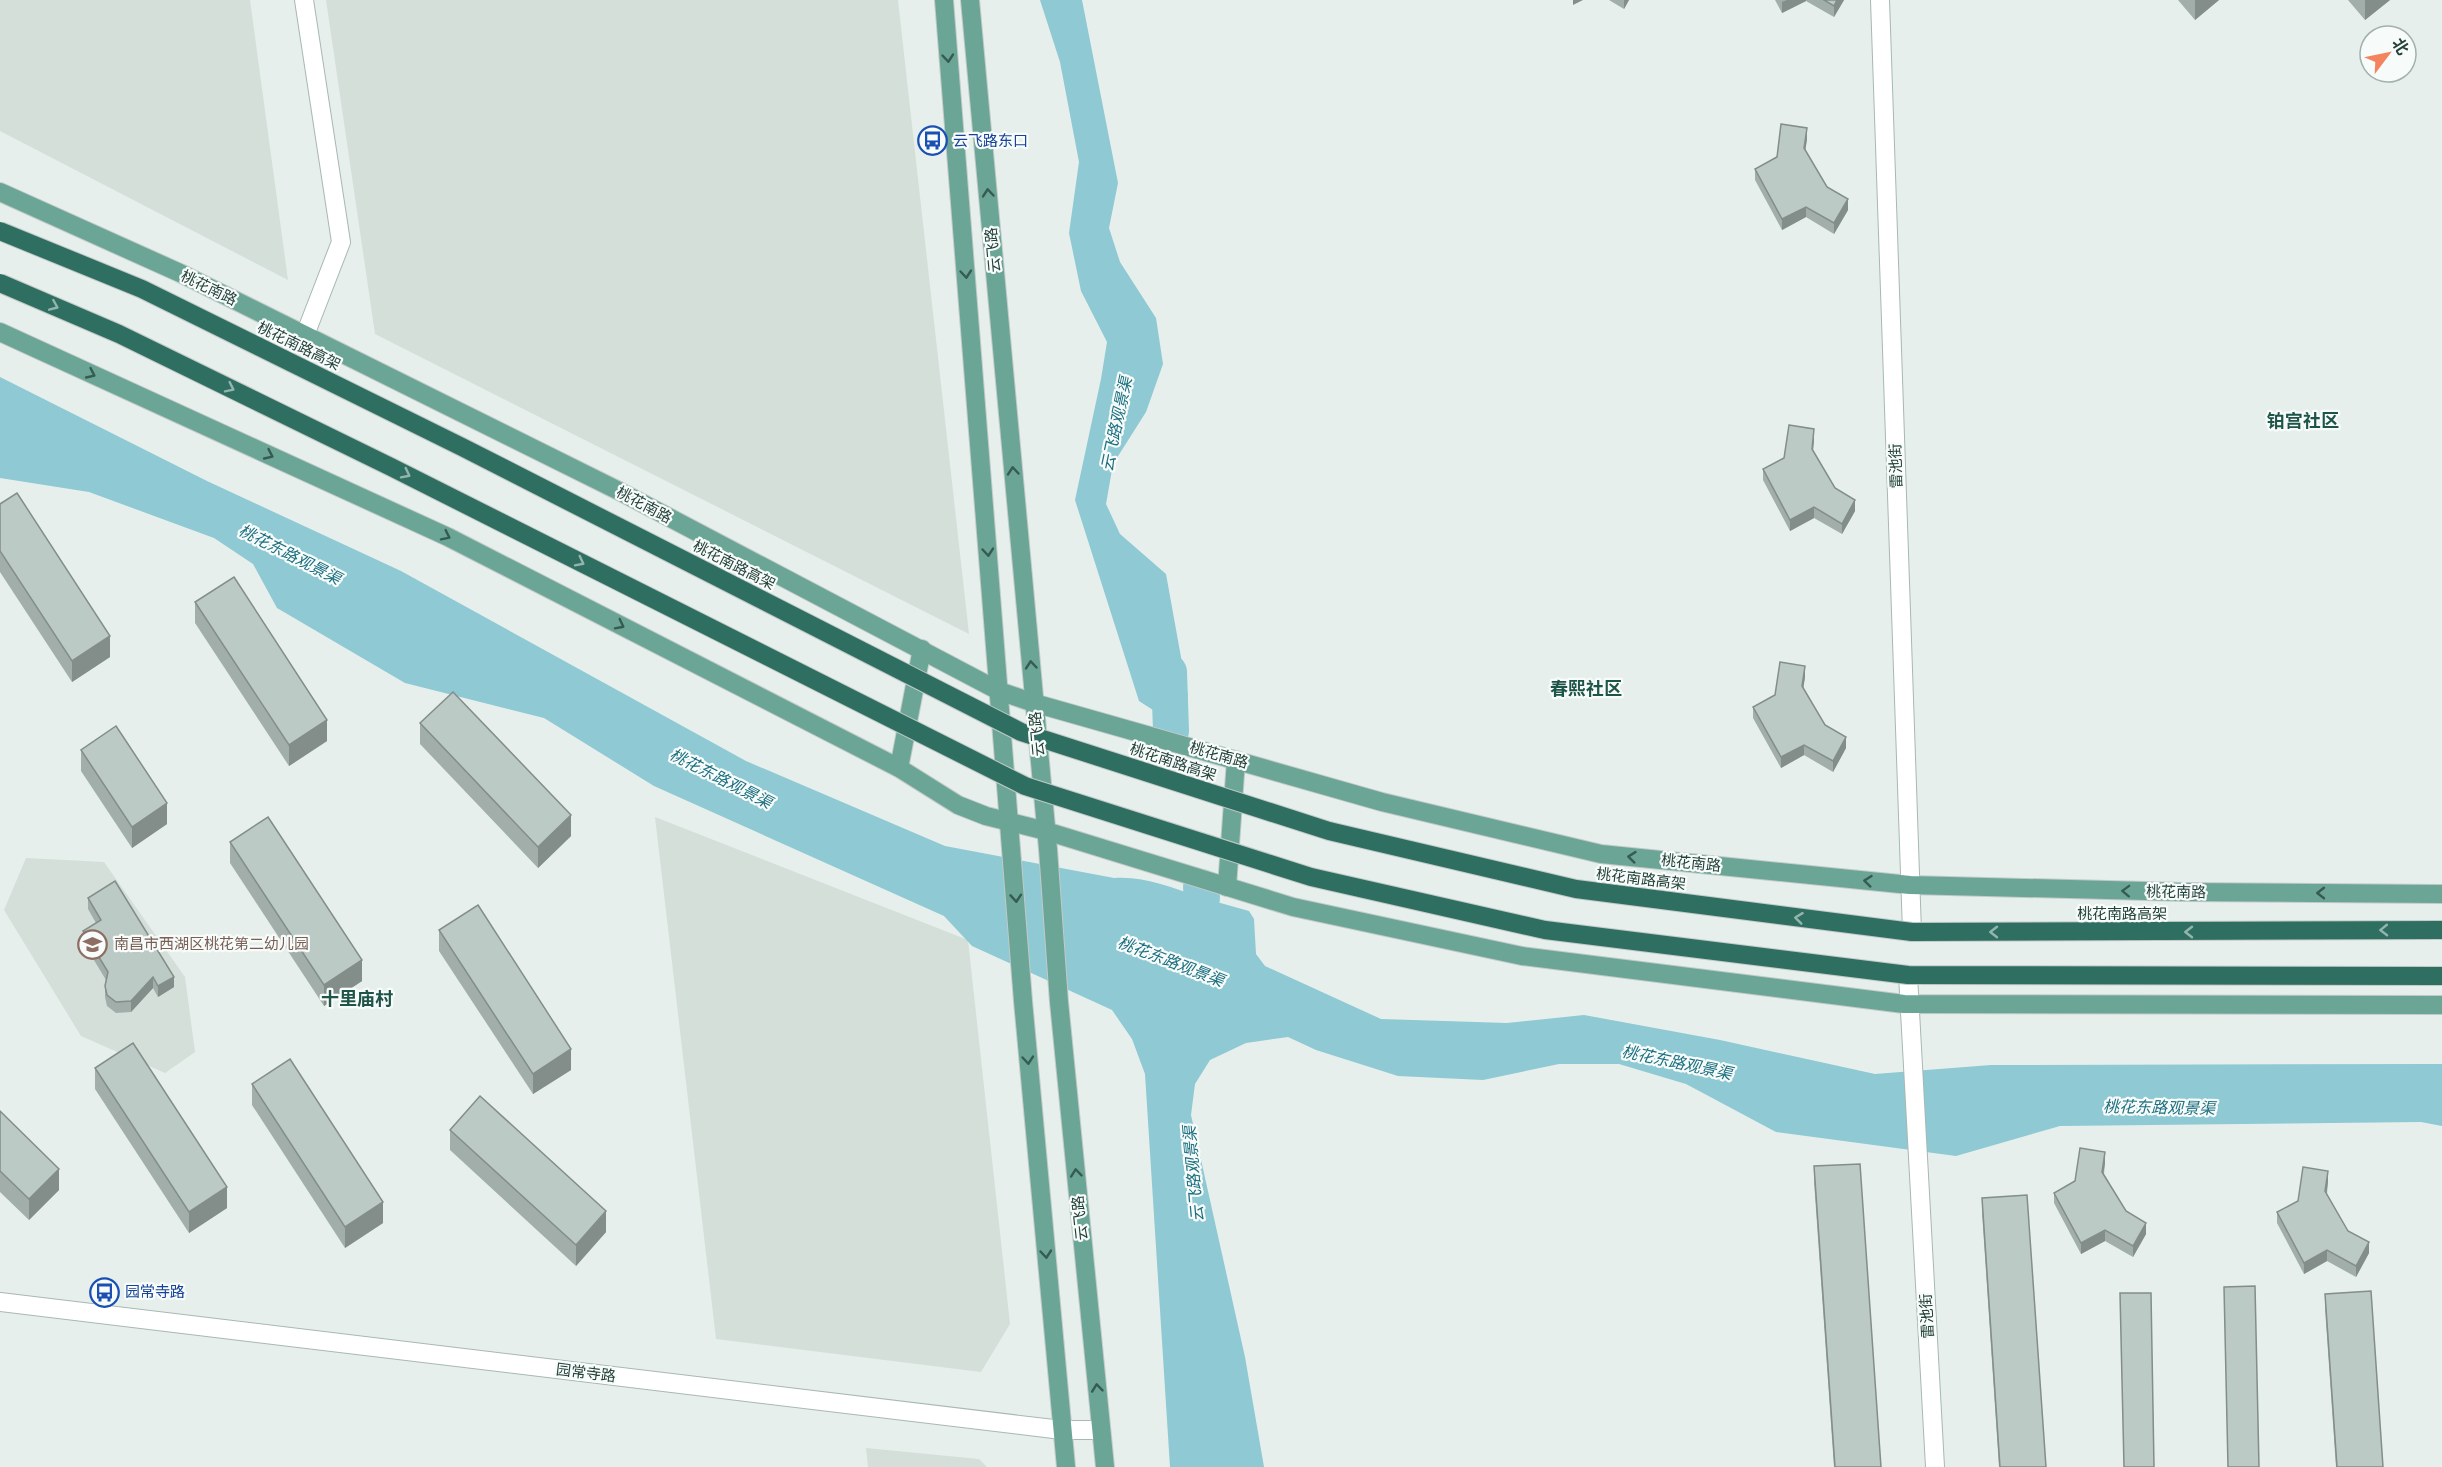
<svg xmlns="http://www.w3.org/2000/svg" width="2442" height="1467" viewBox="0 0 2442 1467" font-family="Commissioner,'Noto Sans SC',sans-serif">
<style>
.built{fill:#d4dfda}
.water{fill:#8ec9d4}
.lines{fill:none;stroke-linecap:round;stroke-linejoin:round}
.river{stroke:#8ec9d4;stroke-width:36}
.minor-casing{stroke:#a8b8b2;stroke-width:20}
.major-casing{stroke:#c2cac8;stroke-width:20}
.minor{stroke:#fff;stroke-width:18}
.major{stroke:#6aa596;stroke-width:18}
.highway-bridge-casing{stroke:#c2cac8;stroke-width:20;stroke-linecap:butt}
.highway-bridge{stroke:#2f6f62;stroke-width:18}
.wall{fill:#a1aea9}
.shaded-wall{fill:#838d89}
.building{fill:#bbcac4;stroke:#838d89;stroke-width:1.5}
.oneway{stroke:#365b51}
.oneway2{stroke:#93b5ae}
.labels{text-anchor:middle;stroke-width:4.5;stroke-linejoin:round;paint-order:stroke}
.transit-label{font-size:15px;fill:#164399;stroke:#f7fbf9;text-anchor:start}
.street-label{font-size:15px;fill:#24423a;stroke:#f7fbf9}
.education-label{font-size:15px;fill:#785e54;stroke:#f7fbf9;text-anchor:start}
.water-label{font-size:16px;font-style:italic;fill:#1c6f80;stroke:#f7fbf9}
.quarter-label{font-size:18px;font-weight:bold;fill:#1f5548;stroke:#f7fbf9}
</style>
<rect width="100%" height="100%" fill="#e6efeb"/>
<g class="built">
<path d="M 0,0 L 250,0 L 288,280 L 0,131 Z"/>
<path d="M 326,0 L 898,0 L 969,634 L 375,334 Z"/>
<path d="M 655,817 L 968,940 L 1010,1324 L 981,1372 L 716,1339 Z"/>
<path d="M 26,858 L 104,862 L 185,977 L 195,1052 L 165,1073 L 81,1036 L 4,910 Z"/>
<path d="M 866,1448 L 979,1459 L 987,1467 L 868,1467 Z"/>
</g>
<g class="water">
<path d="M 1040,0 L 1082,0 L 1118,183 L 1109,228 L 1120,262 L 1156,318 L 1163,364 L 1146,412 L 1113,464 L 1106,504 L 1120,534 L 1166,574 L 1188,696 L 1170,721 L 1139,701 L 1075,500 L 1101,379 L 1107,342 L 1081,291 L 1069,233 L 1079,162 L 1060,62 Z"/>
<path d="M 0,377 L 207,481 L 401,571 L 746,761 L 945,846 L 1114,878 C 1145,876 1170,887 1199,897 C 1216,902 1232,906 1249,911 L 1254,919 L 1256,954 L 1265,966 L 1381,1019 L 1507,1023 L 1584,1015 L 1720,1040 L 1875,1074 L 1991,1065 L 2442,1064 L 2442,1126 L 2421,1122 L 2060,1126 L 1956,1156 L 1776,1132 L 1686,1084 L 1619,1064 L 1559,1064 L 1483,1080 L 1398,1076 L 1316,1050 L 1288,1037 L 1246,1043 L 1210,1060 L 1195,1084 L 1191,1115 L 1245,1357 L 1264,1467 L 1170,1467 L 1145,1074 L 1132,1039 L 1112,1010 L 972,946 L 944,916 L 654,786 L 544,718 L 405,683 L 277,608 L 253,564 L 214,538 L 89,492 L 0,478 Z"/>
</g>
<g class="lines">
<g class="river">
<path d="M 1169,672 L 1171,731"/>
<path d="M 1183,942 L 1202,898 L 1201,887"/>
</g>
<defs>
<g id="minor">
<path d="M 304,0 L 341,242 L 305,335"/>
<path d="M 1880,0 L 1912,932"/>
<path d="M 1908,975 L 1935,1467"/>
<path d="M 0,1302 L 1062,1430 L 1101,1430"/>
</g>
<g id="major">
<path d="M 944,0 L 1023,1001 L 1066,1467"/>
<path d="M 970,0 L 1048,849 L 1059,1002 L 1105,1467"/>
<path d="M 0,192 L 180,273 L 619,491 L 999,691 L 1034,703 L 1382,802 L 1601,854 L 1910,885 L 2184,892 L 2442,894"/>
<path d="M 0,332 L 448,537 L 899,768 L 958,805 L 986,816 L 1046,831 L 1293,907 L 1522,956 L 1904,1004 L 2442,1005"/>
<path d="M 899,768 L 922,649"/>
<path d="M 1227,887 L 1236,760"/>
</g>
</defs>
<use href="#minor" class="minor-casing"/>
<use href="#major" class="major-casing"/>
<use href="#minor" class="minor"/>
<use href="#major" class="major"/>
<defs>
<g id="highway-bridge">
<path d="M 0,231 L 142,289 L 462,447 L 1021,732 L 1329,831 L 1576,889 L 1912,932 L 2442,930"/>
<path d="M 0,283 L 119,334 L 391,467 L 1025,786 L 1311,877 L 1545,930 L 1908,975 L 2442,976"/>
</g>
</defs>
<use href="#highway-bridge" class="highway-bridge-casing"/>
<use href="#highway-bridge" class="highway-bridge"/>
</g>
<g class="wall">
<path d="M 1609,0 L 1629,0 L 1624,9 Z"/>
<path d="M 1775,0 L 1844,0 L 1834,17 L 1806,1 L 1782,13 Z"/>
<path d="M 2178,0 L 2219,0 L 2195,20 Z"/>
<path d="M 2348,0 L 2390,0 L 2365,20 Z"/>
<path d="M 1807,139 L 1805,150 L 1827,187 L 1848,210 L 1834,234 L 1806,217 L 1782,230 L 1755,180 L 1755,169 Z"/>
<path d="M 1814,440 L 1813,451 L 1835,488 L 1855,511 L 1842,534 L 1814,518 L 1790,531 L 1763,480 L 1763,469 L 1784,458 Z"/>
<path d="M 0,504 L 110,657 L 72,682 L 0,572 Z"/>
<path d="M 195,602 L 327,741 L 289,766 L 195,623 Z"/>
<path d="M 1805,677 L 1803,688 L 1825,725 L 1846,748 L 1833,772 L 1804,755 L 1781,768 L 1753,718 L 1753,707 Z"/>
<path d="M 420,723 L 571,836 L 538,868 L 420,744 Z"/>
<path d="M 81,750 L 167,824 L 132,848 L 81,771 Z"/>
<path d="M 230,842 L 362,981 L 324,1006 L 230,863 Z"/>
<path d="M 88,898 L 174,987 L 158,997 L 153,988 L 131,1012 L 116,1013 L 107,1006 L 105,997 L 105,986 L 106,980 L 83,942 L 83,931 L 96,923 L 88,909 Z"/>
<path d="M 439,930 L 571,1070 L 533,1094 L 439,951 Z"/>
<path d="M 95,1068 L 227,1208 L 189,1233 L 95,1089 Z"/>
<path d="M 252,1084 L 383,1223 L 345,1248 L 252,1105 Z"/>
<path d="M 0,1111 L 59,1190 L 29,1220 L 0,1192 Z"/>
<path d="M 450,1130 L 606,1232 L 576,1266 L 450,1150 Z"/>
<path d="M 2105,1163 L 2104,1174 L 2126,1211 L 2146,1234 L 2133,1257 L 2105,1241 L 2081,1254 L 2054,1203 L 2054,1193 Z"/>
<path d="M 1814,1166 L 1881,1467 L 1834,1467 L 1814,1181 Z"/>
<path d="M 2328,1182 L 2327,1194 L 2348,1231 L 2369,1253 L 2356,1277 L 2327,1261 L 2304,1274 L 2277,1223 L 2277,1212 L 2298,1201 Z"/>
<path d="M 1982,1198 L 2046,1467 L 1999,1467 L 1982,1212 Z"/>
<path d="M 2325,1294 L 2383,1467 L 2336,1467 L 2325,1308 Z"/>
</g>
<g class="shaded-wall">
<path d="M 1573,0 L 1583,0 L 1573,5 Z"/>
<path d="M 1624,0 L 1629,0 L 1624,9 Z"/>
<path d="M 1787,0 L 1806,0 L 1806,1 L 1782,13 L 1782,2 Z"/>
<path d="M 1837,0 L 1844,0 L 1834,17 L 1834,6 Z"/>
<path d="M 2195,0 L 2219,0 L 2195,20 Z"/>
<path d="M 2365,0 L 2390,0 L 2365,20 Z"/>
<path d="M 1807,128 L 1807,139 L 1804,159 L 1804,148 Z"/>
<path d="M 1848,199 L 1848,210 L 1834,234 L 1834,223 Z"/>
<path d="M 1806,207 L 1806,217 L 1782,230 L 1782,219 Z"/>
<path d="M 1814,429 L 1814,440 L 1812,460 L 1812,449 Z"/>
<path d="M 1855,500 L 1855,511 L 1842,534 L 1842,524 Z"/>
<path d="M 1814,507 L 1814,518 L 1790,531 L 1790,520 Z"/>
<path d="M 110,636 L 110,657 L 72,682 L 72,661 Z"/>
<path d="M 1805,666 L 1805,677 L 1802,697 L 1802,686 Z"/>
<path d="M 327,720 L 327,741 L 289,766 L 289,745 Z"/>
<path d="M 1846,737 L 1846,748 L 1833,772 L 1833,761 Z"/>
<path d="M 1804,745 L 1804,755 L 1781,768 L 1781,757 Z"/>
<path d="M 167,803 L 167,824 L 132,848 L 132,827 Z"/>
<path d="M 571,815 L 571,836 L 538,868 L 538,847 Z"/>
<path d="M 362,960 L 362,981 L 324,1006 L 324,985 Z"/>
<path d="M 153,977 L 153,988 L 131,1012 L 131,1001 Z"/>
<path d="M 174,977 L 174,987 L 158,997 L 158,986 Z"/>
<path d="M 571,1049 L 571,1070 L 533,1094 L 533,1074 Z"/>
<path d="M 2105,1152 L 2105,1163 L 2102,1182 L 2102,1172 Z"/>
<path d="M 59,1169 L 59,1190 L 29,1220 L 29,1199 Z"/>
<path d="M 2328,1171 L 2328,1182 L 2325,1202 L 2325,1191 Z"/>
<path d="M 227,1187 L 227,1208 L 189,1233 L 189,1212 Z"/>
<path d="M 383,1202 L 383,1223 L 345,1248 L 345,1227 Z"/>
<path d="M 606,1211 L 606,1232 L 576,1266 L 576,1245 Z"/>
<path d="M 2146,1223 L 2146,1234 L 2133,1257 L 2133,1246 Z"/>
<path d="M 2105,1230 L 2105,1241 L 2081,1254 L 2081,1243 Z"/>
<path d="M 2369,1242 L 2369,1253 L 2356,1277 L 2356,1266 Z"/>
<path d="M 2327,1250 L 2327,1261 L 2304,1274 L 2304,1263 Z"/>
</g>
<g class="building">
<path d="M 1824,0 L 1837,0 L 1834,6 Z"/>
<path d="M 1781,124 L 1807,128 L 1804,148 L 1827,187 L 1848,199 L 1834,223 L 1806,207 L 1782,219 L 1755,169 L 1777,157 Z"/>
<path d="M 1789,425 L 1814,429 L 1812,449 L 1835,488 L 1855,500 L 1842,524 L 1814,507 L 1790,520 L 1763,469 L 1784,458 Z"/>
<path d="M 17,493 L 110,636 L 72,661 L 0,551 L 0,504 Z"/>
<path d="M 234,577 L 327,720 L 289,745 L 195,602 Z"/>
<path d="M 1780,662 L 1805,666 L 1802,686 L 1825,725 L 1846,737 L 1833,761 L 1804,745 L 1781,757 L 1753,707 L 1775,695 Z"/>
<path d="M 453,692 L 571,815 L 538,847 L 420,723 Z"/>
<path d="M 116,726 L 167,803 L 132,827 L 81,750 Z"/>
<path d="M 268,817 L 362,960 L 324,985 L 230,842 Z"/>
<path d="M 115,881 L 174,977 L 158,986 L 153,977 L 131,1001 L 116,1002 L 107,995 L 105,986 L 108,972 L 83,931 L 101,920 L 88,898 Z"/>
<path d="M 478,905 L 571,1049 L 533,1074 L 439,930 Z"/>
<path d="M 133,1043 L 227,1187 L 189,1212 L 95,1068 Z"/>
<path d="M 290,1059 L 383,1202 L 345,1227 L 252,1084 Z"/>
<path d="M 480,1096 L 606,1211 L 576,1245 L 450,1130 Z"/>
<path d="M 0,1111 L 59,1169 L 29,1199 L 0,1171 Z"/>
<path d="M 2080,1148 L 2105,1152 L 2102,1172 L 2126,1211 L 2146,1223 L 2133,1246 L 2105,1230 L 2081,1243 L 2054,1193 L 2075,1181 Z"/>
<path d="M 1860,1164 L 1881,1467 L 1835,1467 L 1814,1166 Z"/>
<path d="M 2303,1167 L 2328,1171 L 2325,1191 L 2348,1231 L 2369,1242 L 2356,1266 L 2327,1250 L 2304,1263 L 2277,1212 L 2298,1201 Z"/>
<path d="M 2027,1195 L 2046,1467 L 2000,1467 L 1982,1198 Z"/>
<path d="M 2255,1286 L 2259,1467 L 2228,1467 L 2224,1287 Z"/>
<path d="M 2371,1291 L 2383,1467 L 2337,1467 L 2325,1294 Z"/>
<path d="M 2120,1293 L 2151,1293 L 2154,1467 L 2124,1467 Z"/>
</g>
<defs><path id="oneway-chevron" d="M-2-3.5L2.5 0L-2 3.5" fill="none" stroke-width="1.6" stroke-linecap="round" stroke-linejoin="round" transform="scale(1.5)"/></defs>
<g class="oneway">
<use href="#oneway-chevron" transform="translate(948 58) rotate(85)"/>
<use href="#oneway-chevron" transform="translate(988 193) rotate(-95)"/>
<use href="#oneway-chevron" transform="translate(966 274) rotate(85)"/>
<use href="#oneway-chevron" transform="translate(91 374) rotate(25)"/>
<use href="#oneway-chevron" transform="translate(269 455) rotate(25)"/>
<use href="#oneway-chevron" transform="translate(1013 471) rotate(-95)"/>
<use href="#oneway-chevron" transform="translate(446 536) rotate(26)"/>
<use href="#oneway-chevron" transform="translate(988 552) rotate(85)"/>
<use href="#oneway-chevron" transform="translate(620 625) rotate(27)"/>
<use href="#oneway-chevron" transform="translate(1031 665) rotate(-95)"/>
<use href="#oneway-chevron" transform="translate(1632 857) rotate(-174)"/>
<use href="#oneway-chevron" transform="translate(1868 881) rotate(-174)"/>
<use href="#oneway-chevron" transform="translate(2126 891) rotate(-178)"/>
<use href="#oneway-chevron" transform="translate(2321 893) rotate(-180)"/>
<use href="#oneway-chevron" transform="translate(1016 898) rotate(86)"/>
<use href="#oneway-chevron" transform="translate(1028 1060) rotate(85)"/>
<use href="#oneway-chevron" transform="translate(1076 1173) rotate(-96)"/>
<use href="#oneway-chevron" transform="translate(1046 1254) rotate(85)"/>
<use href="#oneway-chevron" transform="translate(1097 1388) rotate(-96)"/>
</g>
<g class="oneway2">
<use href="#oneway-chevron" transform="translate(54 306) rotate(23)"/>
<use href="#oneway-chevron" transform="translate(230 388) rotate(26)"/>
<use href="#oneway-chevron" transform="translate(406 474) rotate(27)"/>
<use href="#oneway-chevron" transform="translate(580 562) rotate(27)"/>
<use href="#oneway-chevron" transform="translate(1799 918) rotate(-173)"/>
<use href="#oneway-chevron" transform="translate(2384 930) rotate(179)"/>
<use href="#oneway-chevron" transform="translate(1994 932) rotate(180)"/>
<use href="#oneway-chevron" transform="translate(2189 932) rotate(180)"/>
</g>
<defs>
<symbol id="bus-ring" viewBox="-11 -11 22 22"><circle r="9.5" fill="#f7fbf9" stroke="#1a4fb4" stroke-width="1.5"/><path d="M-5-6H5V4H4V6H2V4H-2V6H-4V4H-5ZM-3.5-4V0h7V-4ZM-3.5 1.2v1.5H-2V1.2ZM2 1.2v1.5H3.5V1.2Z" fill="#1a4fb4"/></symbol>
<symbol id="school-ring" viewBox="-11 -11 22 22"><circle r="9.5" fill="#f7fbf9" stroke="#8d6e63" stroke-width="1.5"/><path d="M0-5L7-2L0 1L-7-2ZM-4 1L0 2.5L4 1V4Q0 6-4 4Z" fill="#8d6e63"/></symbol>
</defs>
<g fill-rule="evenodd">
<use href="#bus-ring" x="916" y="124" width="33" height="33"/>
<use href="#school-ring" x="76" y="928" width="33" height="33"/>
<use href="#bus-ring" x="88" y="1276" width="33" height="33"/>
</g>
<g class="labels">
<g class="transit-label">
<text x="953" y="146">云飞路东口</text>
<text x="125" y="1297">园常寺路</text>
</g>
<g class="street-label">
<text transform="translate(993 250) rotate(-95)" y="5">云飞路</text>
<text transform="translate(209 288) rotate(26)" y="5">桃花南路</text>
<text transform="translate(299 346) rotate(26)" y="5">桃花南路高架</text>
<text transform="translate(1896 466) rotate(-92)" y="5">雷池街</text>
<text transform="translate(644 505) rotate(28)" y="5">桃花南路</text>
<text transform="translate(734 565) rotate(27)" y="5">桃花南路高架</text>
<text transform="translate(1037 734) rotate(-95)" y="5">云飞路</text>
<text transform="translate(1219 755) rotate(16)" y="5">桃花南路</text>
<text transform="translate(1173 762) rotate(18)" y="5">桃花南路高架</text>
<text transform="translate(1691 863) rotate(6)" y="5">桃花南路</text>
<text transform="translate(1641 879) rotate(7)" y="5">桃花南路高架</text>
<text transform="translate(2176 892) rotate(1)" y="5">桃花南路</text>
<text x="2122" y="919">桃花南路高架</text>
<text transform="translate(1080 1218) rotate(-96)" y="5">云飞路</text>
<text transform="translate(1927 1316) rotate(-93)" y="5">雷池街</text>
<text transform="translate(586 1373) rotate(7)" y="5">园常寺路</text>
</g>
<g class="education-label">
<text x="114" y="949">南昌市西湖区桃花第二幼儿园</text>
</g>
<g class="water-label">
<text transform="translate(1116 424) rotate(-78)" y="6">云飞路观景渠</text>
<text transform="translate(290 554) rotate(27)" y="6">桃花东路观景渠</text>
<text transform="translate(721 778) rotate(27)" y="6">桃花东路观景渠</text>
<text transform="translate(1171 961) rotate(21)" y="6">桃花东路观景渠</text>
<text transform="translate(1677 1062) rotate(12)" y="6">桃花东路观景渠</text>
<text transform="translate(2159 1107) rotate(1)" y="6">桃花东路观景渠</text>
<text transform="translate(1193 1174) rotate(-95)" y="6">云飞路观景渠</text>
</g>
<g class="quarter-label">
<text x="2303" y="427">铂宫社区</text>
<text x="1586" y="695">春熙社区</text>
<text x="357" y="1005">十里庙村</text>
</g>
</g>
<g transform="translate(2388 54) rotate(58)"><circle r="28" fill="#f7fbf9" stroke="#a3b1ad" stroke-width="1.5"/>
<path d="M0-4.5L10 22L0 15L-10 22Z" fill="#f4845f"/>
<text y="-9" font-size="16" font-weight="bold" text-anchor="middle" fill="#24423a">北</text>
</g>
</svg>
